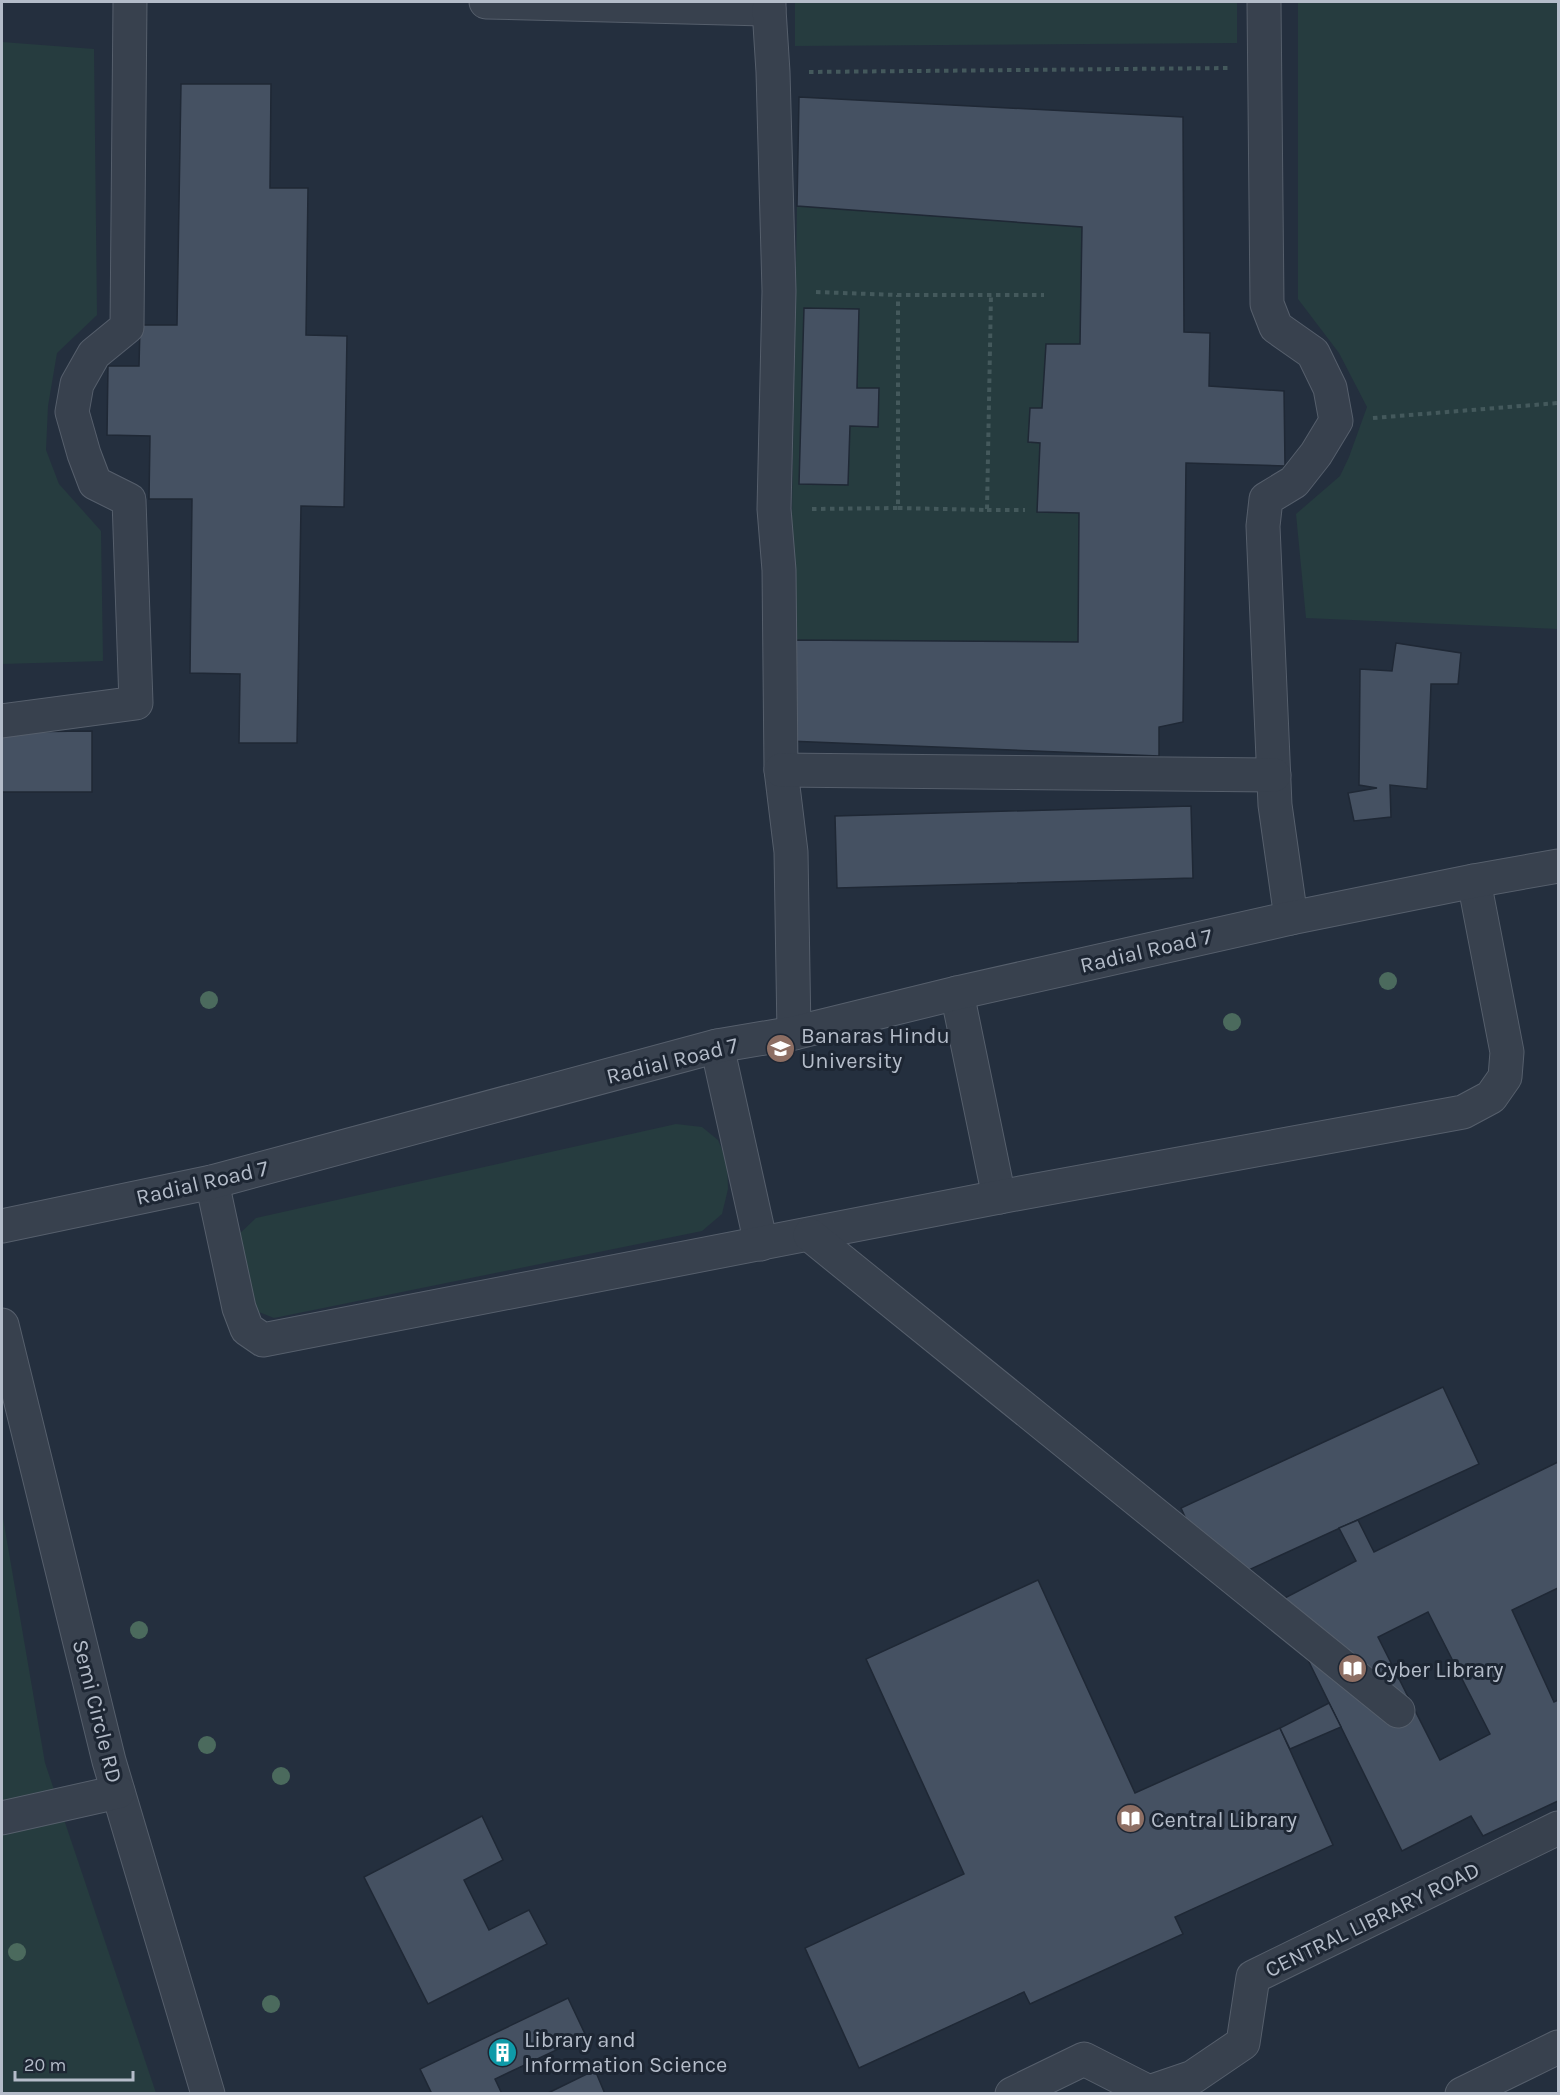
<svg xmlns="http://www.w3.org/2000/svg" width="1560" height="2095" viewBox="0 0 1560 2095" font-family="Karla,sans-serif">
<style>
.green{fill:#263c3f}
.building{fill:#455162;stroke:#1f2835;stroke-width:1.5;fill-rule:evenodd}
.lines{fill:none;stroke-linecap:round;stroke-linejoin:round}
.minor-casing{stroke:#565f6c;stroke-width:35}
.path{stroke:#44595c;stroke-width:4;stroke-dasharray:4.5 4.5;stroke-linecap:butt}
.minor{stroke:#38414e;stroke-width:33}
.tree{fill:#4b6a5d}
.labels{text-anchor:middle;stroke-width:6;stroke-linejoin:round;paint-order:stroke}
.street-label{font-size:22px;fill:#b4bcc9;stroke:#1d2633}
.poi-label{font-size:22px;fill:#b4bcc9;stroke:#1d2633;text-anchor:start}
</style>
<rect width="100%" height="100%" fill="#242f3e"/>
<g class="green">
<path d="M 795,2 L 1237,2 L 1237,43 L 795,46 Z"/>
<path d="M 1298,2 L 1558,2 L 1558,629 L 1306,618 L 1296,514 L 1340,476 L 1349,457 L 1367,407 L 1339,353 L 1298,299 Z"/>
<path d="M 2,42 L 94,49 L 97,315 L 57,353 L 48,406 L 46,450 L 59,484 L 101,531 L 103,661 L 2,664 Z"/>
<path d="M 797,206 L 1082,227 L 1080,344 L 1046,344 L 1042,408 L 1030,408 L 1028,442 L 1040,443 L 1037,512 L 1079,513 L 1078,642 L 790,640 Z"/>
<path d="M 676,1124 L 702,1127 L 718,1140 L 727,1161 L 728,1189 L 722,1214 L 702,1231 L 274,1318 L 249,1308 L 236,1237 L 256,1218 Z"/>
<path d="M 2,1512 L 45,1763 L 156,2093 L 2,2093 Z"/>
</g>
<g class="building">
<path d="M 181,84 L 271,84 L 270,188 L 308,188 L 306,335 L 347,336 L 344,507 L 301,506 L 297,743 L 239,743 L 240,674 L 190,673 L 192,499 L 149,499 L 150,436 L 107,435 L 108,366 L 139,366 L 140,325 L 177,325 Z"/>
<path d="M 799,97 L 1183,117 L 1184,332 L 1210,333 L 1209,386 L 1284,391 L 1285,466 L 1186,463 L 1183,722 L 1159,727 L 1159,756 L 788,741 L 790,640 L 1078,642 L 1079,513 L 1037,512 L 1040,443 L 1028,442 L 1030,408 L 1042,408 L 1046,344 L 1080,344 L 1082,227 L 797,206 Z"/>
<path d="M 804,308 L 859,309 L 857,388 L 879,388 L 878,427 L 850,426 L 848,485 L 799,484 Z"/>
<path d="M 1396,643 L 1461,653 L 1458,684 L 1431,684 L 1427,789 L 1390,785 L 1391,817 L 1354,821 L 1348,793 L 1377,788 L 1359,785 L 1360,669 L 1392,671 Z"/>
<path d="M 92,731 L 92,792 L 2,792 L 2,732 Z"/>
<path d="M 1191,806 L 1193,878 L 837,888 L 835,816 Z"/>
<path d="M 1443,1387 L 1479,1464 L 1216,1585 L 1181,1508 Z"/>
<path d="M 1558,1462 L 1558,1588 L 1512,1610 L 1554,1702 L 1558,1700 L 1558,1801 L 1483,1836 L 1471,1816 L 1402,1851 L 1279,1601 L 1356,1561 L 1339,1528 L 1358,1520 L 1374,1552 ZM 1428,1612 L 1490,1734 L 1440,1760 L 1378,1637 Z"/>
<path d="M 1038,1580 L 1135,1793 L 1280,1728 L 1333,1845 L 1175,1917 L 1183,1934 L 1030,2004 L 1024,1992 L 859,2068 L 805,1948 L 964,1874 L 866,1659 Z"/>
<path d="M 1329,1703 L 1341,1727 L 1290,1749 L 1280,1728 Z"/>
<path d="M 482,1816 L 503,1860 L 464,1880 L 489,1930 L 529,1910 L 547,1944 L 428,2004 L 364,1877 Z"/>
<path d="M 568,1998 L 586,2036 L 495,2079 L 502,2094 L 432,2094 L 420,2069 Z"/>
<path d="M 595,2070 L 605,2094 L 546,2094 Z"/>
</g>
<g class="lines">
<defs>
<g id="minor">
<path d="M 486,2 L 769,9 L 769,2"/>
<path d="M 1264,2 L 1267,304 L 1276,327 L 1313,353 L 1330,388 L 1336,421 L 1316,454 L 1294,482 L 1266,499 L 1263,526 L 1275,805 L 1291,918"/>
<path d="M 769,9 L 773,72 L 779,291 L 774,509 L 779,570 L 781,770 L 791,852 L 794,1033"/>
<path d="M 2,721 L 136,703 L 129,500 L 95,483 L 84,454 L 72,412 L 77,384 L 94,354 L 127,327 L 130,2"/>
<path d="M 781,770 L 1274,775"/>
<path d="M 957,993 L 999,1197"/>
<path d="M 717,1046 L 761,1244"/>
<path d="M 212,1182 L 239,1308 L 247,1329 L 263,1340 L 999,1197 L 1463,1112 L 1491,1097 L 1505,1077 L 1507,1052 L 1474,881"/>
<path d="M 2,1226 L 212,1182 L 717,1046 L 794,1033 L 957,993 L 1291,918 L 1474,881 L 1558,866"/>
<path d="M 810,1235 L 1398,1711"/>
<path d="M 2,1325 L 109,1761 L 208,2094"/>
<path d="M 2,1818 L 118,1792"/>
<path d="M 1012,2094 L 1084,2059 L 1149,2092 L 1193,2077 L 1243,2043 L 1253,1977 L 1558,1828"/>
<path d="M 1462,2094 L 1558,2047"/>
</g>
</defs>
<use href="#minor" class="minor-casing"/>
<g class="path">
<path d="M 809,72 L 1228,68"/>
<path d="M 816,292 L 898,295 L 1044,295"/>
<path d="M 1373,418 L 1558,403"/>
<path d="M 898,508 L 987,510 L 991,294"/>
<path d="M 812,509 L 898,508 L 898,295"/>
<path d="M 987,510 L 1025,510"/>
</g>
<use href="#minor" class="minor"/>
</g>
<g class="tree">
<circle cx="1388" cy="981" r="9"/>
<circle cx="209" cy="1000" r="9"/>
<circle cx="1232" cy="1022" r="9"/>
<circle cx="139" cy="1630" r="9"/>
<circle cx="207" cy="1745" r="9"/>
<circle cx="281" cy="1776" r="9"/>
<circle cx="17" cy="1952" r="9"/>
<circle cx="271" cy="2004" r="9"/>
</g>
<defs>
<symbol id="university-disc" viewBox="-11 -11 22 22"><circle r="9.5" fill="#8d6e63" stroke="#1d2633"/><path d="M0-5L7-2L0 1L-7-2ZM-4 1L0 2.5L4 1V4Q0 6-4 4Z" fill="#fff"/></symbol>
<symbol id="library-disc" viewBox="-11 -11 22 22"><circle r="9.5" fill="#8d6e63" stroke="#1d2633"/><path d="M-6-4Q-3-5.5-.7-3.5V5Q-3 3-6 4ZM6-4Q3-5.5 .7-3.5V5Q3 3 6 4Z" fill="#fff"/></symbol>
<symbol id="building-disc" viewBox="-11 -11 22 22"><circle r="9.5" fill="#0f9aa8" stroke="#1d2633"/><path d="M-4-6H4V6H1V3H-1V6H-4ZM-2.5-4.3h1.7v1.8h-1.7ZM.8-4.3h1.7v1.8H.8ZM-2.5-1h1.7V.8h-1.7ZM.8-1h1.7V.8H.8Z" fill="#fff"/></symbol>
</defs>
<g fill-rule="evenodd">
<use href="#university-disc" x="764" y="1032" width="33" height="33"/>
<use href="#library-disc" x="1336" y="1652" width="33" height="33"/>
<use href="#library-disc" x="1114" y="1802" width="33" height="33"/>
<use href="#building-disc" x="486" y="2036" width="33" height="33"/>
</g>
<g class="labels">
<g class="street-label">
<text transform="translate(1146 950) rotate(-13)" y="8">Radial Road 7</text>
<text transform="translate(672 1060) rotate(-14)" y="8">Radial Road 7</text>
<text transform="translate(202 1182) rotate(-13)" y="8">Radial Road 7</text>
<text transform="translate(98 1711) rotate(76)" y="8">Semi Circle RD</text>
<text transform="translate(1372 1919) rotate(-26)" y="8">CENTRAL LIBRARY ROAD</text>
</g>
<g class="poi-label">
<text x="801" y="1043">Banaras Hindu<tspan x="801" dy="25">University</tspan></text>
<text x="1374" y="1677">Cyber Library</text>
<text x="1151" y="1827">Central Library</text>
<text x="524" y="2047">Library and<tspan x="524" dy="25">Information Science</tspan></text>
</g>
</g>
<rect width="1560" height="2095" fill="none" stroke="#b4bcc9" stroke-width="6"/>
<path d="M15 2071v9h118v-9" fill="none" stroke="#b4bcc9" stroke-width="3"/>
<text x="24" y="2071" font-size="18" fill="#b4bcc9" stroke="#1d2633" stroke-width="4.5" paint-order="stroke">20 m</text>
</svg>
